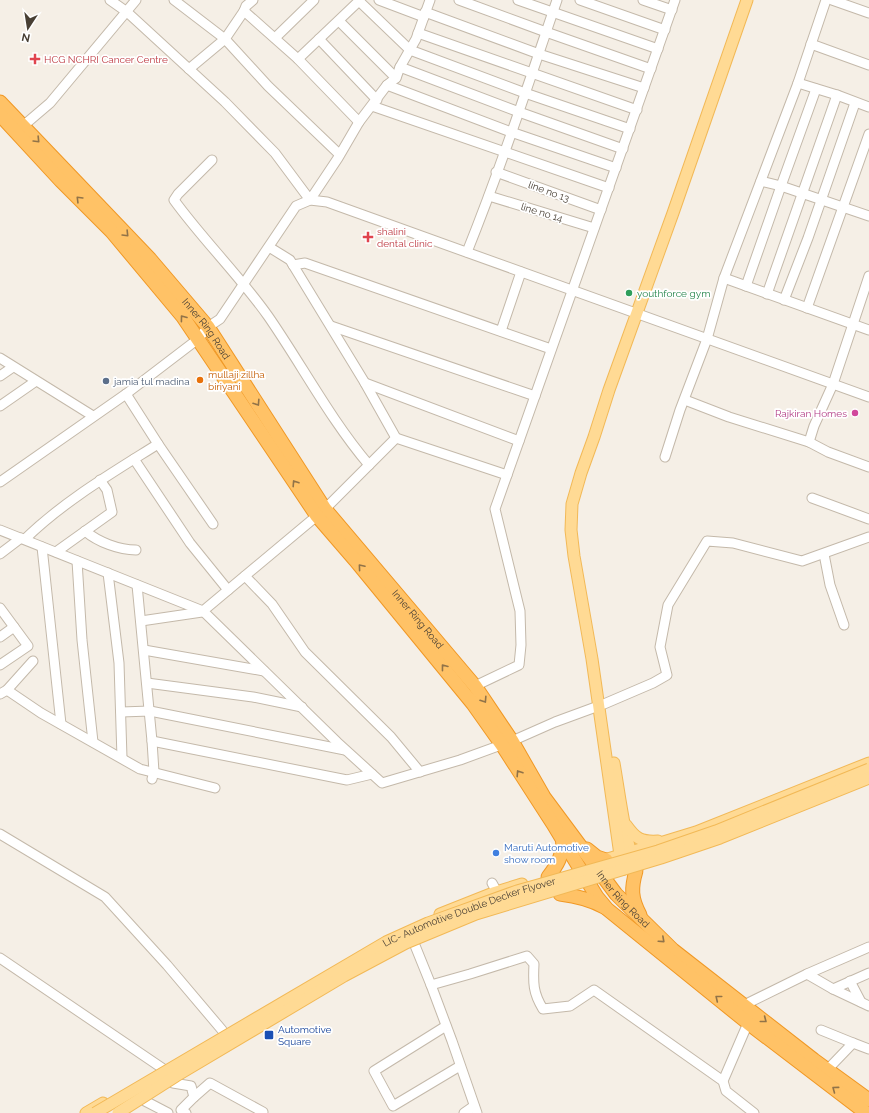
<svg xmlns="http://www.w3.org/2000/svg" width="869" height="1113" viewBox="0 0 869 1113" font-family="Raleway,sans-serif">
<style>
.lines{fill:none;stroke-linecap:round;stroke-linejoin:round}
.minor-casing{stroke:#c4b9aa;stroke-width:11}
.major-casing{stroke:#f2b957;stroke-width:13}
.highway-casing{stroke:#f09825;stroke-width:15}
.minor{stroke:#fff;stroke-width:9}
.major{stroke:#ffda94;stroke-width:11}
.highway{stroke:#ffc266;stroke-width:13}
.rail-casing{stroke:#969696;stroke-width:3.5}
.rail{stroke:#fff;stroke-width:2;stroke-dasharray:6;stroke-linecap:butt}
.major-bridge-casing{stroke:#f2b957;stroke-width:13;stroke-linecap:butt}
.major-bridge{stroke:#ffda94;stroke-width:11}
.oneway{stroke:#917348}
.health-dot{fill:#e0444e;stroke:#fff;stroke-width:1.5}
.leisure-dot{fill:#2e9e5b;stroke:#fff;stroke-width:1.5}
.food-dot{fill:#e8710a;stroke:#fff;stroke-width:1.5}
.service-dot{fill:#5c6f8a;stroke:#fff;stroke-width:1.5}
.hotel-dot{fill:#d1479c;stroke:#fff;stroke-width:1.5}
.shop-dot{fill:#3f7fe0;stroke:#fff;stroke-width:1.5}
.transit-dot{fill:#1a4fb4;stroke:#fff;stroke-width:1.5}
.labels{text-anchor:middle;stroke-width:3.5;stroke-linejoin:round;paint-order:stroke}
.health-label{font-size:10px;fill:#be3a42;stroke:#fff;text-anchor:start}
.street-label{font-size:10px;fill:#483f34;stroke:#fff}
.leisure-label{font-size:10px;fill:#27864d;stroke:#fff;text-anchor:start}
.food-label{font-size:10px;fill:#c56008;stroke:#fff;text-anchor:start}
.service-label{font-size:10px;fill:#4e5e75;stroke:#fff;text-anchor:start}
.hotel-label{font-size:10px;fill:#b23c85;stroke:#fff;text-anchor:end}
.shop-label{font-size:10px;fill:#366cbe;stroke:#fff;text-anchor:start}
.transit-label{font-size:10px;fill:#164399;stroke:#fff;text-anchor:start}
</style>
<rect width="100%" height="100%" fill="#f5efe6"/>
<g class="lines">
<defs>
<g id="minor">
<path d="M 110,0 L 127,12 L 225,102 L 275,153 L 310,200 L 338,158 L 359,122 L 387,85 L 396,78 L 400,67 L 416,39 L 430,0"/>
<path d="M 174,0 L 225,39 L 268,86 L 339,154"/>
<path d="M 253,0 L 246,6 L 244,11 L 298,59 L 359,122"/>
<path d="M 379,0 L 424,17"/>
<path d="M 459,0 L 546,32 L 651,69"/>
<path d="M 518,0 L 658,49"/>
<path d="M 580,0 L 665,30"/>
<path d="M 643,0 L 672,10"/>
<path d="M 832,0 L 869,13"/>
<path d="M 359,1 L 410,50 L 525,93 L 630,129"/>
<path d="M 425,12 L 539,54 L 644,88"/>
<path d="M 339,21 L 396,78"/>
<path d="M 418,33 L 637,110"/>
<path d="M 275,38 L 314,0"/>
<path d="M 319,39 L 377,100"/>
<path d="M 811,44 L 869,65"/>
<path d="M 298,59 L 360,0"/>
<path d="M 400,67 L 519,112 L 623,149"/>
<path d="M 189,69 L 225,39 L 244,11"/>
<path d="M 798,83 L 837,95 L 869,107"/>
<path d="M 387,85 L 511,132 L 616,168"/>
<path d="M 372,106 L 609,188"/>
<path d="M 23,126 L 50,103 L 136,0"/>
<path d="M 212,160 L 178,194 L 174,200 C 203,240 239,275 268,316 C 302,365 330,419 369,465"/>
<path d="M 496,172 L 601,210"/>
<path d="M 761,181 L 781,186 L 869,216"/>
<path d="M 489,196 L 594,228"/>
<path d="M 269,247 L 290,260 L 365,383 L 396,438"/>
<path d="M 467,252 C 500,170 528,85 557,0"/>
<path d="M 293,265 L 305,263 L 551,349"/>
<path d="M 724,278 L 869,330"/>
<path d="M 746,286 L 781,186 L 816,89"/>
<path d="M 767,294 L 837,95"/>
<path d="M 784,300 L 808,238 L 855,103"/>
<path d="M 807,308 L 869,134"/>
<path d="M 331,326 L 535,396"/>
<path d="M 501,331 L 521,272"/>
<path d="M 0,358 L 93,416"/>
<path d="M 0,376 L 13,367"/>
<path d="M 365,383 L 519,441"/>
<path d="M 685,400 L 729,417 L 809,442 L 828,452 L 869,467"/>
<path d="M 0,406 L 36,381"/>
<path d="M 809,442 L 814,426 L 833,384 L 869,276"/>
<path d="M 158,444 L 213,524"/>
<path d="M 665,457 L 680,410 L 707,339 L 724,278 L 798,83 L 826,0"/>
<path d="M 134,459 L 190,543 L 228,590"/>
<path d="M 507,475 L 396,438 L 325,509 L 203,611 L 337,742 L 382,783 L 460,760 L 512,741 L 555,722 L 604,704 L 653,683 L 667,675 L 660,647 L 668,605 L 707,541 L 733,543 L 802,561 L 869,537"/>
<path d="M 0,482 L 126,394 L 198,339 L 208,327 L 220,319 L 296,206 L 310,200 L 327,202 L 869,397"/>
<path d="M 812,498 L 869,519"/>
<path d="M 0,530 L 203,611"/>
<path d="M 85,531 C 98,542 119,550 136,550"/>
<path d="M 25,539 C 64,501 112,473 158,444 L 126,394"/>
<path d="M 42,547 L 61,724"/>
<path d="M 56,552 L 112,512 L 107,490 L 100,480"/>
<path d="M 0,554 L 21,538"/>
<path d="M 824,554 L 830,585 L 844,625"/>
<path d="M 77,561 L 82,640 L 93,742"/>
<path d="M 108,573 L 119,663 L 122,758"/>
<path d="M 245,576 L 272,604 L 305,652 L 391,737 L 420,772"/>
<path d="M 137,585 L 152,741 L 154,772 L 152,779"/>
<path d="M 0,608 L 28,646 L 0,665"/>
<path d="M 141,621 L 202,612"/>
<path d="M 0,637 L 14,627"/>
<path d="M 144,650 L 264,671"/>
<path d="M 147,683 L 253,697 L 302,707"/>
<path d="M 475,686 L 519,665 L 521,645 L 520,611 L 495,509 L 675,0"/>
<path d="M 7,690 L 41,713 L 140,769 L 215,788"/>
<path d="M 0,694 L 7,690 L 33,661"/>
<path d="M 121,712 L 150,711 L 345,750"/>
<path d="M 152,741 L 347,780 L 372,774"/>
<path d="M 0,834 L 105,897 L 167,965 L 222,1030"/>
<path d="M 492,883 L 497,892"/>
<path d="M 414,943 L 431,985 L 470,974 L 527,956 L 534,964 C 533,983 533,993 543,1009 L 570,1006 L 594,990 L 723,1081 L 726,1091 L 754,1113"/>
<path d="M 0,958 L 162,1068 L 173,1083 L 191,1086 L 194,1097"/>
<path d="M 807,974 L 833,989 L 869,1006"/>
<path d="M 850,981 L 861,1002"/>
<path d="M 431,985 L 452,1041 L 477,1113"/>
<path d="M 833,989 L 869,973"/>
<path d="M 740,1007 L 807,974 L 869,947"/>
<path d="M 446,1026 L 374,1071 L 393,1106 L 460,1066"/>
<path d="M 821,1030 L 853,1043"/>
<path d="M 828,1069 L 853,1043 L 869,1049"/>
<path d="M 723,1081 L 748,1023"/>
<path d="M 145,1101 L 168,1113"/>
<path d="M 186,1113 L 181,1110 L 194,1097 L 210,1083 L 263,1112 L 262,1113"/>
<path d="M 464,1113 L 474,1106"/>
</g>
<g id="major">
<path d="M 614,763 C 620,798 624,834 635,867"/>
<path d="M 626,825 C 636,839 641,842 658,841"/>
<path d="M 598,862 L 696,832 L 869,763"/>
<path d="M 624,869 L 620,855 L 592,659 L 574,556 L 571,530 L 572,504 L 581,473 L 594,437 L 609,390 L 673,213 L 747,0"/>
<path d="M 440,914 L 493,893 L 522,884"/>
<path d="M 86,1113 L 103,1103"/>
</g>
<g id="highway">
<path id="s1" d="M 0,102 L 150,259 L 208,327 L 325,509 L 475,686 L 512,741 L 544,797 L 616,894 L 673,950 L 814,1060 L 869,1100"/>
<path d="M 0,115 L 61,181 L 112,232 L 183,317 L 317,516 L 355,560 L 473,704 L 502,745 L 553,824 L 597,897 L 607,909 L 748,1023 L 866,1113"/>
<path d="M 587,849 L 597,857 L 606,860"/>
<path d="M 636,871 C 631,888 631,898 640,915"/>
<path d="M 548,877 C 558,864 562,857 563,840"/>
<path d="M 560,894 C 576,896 590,899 604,907"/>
</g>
</defs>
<use href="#minor" class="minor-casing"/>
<use href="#major" class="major-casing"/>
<use href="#highway" class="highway-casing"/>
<use href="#minor" class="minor"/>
<use href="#major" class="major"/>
<use href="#highway" class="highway"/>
<defs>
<path id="rail" d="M 240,1031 L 377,951 L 429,926 L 470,909 L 689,844 L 743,824 L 869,772"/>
</defs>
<use href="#rail" class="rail-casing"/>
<use href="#rail" class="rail"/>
<defs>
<g id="major-bridge">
<path id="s2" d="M 95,1113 L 386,942 L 428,923 L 517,891 L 658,851 L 716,831 L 869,769"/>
<path d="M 118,1113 L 176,1076 L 344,976 L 406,943 L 476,914 L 661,858 L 720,838 L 869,778"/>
</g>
</defs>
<use href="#major-bridge" class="major-bridge-casing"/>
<use href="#major-bridge" class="major-bridge"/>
</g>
<defs><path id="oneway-chevron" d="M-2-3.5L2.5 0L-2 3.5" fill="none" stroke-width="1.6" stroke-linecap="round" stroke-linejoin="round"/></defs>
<g class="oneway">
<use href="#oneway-chevron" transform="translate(37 140) rotate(46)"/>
<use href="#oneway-chevron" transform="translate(79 199) rotate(-135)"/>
<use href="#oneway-chevron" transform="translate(126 234) rotate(46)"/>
<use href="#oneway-chevron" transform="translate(183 318) rotate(-127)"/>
<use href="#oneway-chevron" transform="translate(257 403) rotate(57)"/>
<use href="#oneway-chevron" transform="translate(295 483) rotate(-123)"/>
<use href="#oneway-chevron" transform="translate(361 567) rotate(-130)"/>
<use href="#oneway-chevron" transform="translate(444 667) rotate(-128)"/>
<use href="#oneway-chevron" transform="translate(484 700) rotate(57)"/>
<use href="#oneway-chevron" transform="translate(519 773) rotate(-123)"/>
<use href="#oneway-chevron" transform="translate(662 940) rotate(42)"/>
<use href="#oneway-chevron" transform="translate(718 998) rotate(-141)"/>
<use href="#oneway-chevron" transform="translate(764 1020) rotate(38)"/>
<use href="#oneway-chevron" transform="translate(835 1089) rotate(-143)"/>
</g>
<g class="health-dot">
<path d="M33 53h4v4h4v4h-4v4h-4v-4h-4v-4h4z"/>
<path d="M366 231h4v4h4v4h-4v4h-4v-4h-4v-4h4z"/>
</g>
<circle class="leisure-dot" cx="629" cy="293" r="4"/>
<circle class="food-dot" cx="200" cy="380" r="4"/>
<circle class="service-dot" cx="106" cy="381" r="4"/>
<circle class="hotel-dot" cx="855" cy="413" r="4"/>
<circle class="shop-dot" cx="496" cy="853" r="4"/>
<rect class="transit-dot" x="264" y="1030" width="10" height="10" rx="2"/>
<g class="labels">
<g class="health-label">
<text x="44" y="63">HCG NCHRI Cancer Centre</text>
<text x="377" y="235">shalini<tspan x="377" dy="12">dental clinic</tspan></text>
</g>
<g class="street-label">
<text transform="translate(549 191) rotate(20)" y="4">line no 13</text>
<text transform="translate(542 212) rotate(17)" y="4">line no 14</text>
<text dy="4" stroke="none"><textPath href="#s1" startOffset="307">Inner Ring Road</textPath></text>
<text dy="4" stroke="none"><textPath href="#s1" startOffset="667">Inner Ring Road</textPath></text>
<text dy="4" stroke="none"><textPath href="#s1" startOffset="1015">Inner Ring Road</textPath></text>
<text dy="4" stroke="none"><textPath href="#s2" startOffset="426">LIC- Automotive Double Decker Flyover</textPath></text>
</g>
<g class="leisure-label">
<text x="637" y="297">youthforce gym</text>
</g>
<g class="food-label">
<text x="208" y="378">mullaji zillha<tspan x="208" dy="12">biriyani</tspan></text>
</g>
<g class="service-label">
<text x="114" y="385">jamia tul madina</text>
</g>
<g class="hotel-label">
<text x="847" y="417">Rajkiran Homes</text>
</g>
<g class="shop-label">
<text x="504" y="851">Maruti Automotive<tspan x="504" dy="12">show room</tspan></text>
</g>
<g class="transit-label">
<text x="278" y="1033">Automotive<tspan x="278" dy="12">Square</tspan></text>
</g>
</g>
<g transform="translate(28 28) rotate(192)" stroke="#ffffff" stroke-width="3" paint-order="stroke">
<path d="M0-3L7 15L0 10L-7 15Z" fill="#483f34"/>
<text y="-6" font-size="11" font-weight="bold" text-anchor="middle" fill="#483f34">N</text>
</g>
</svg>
